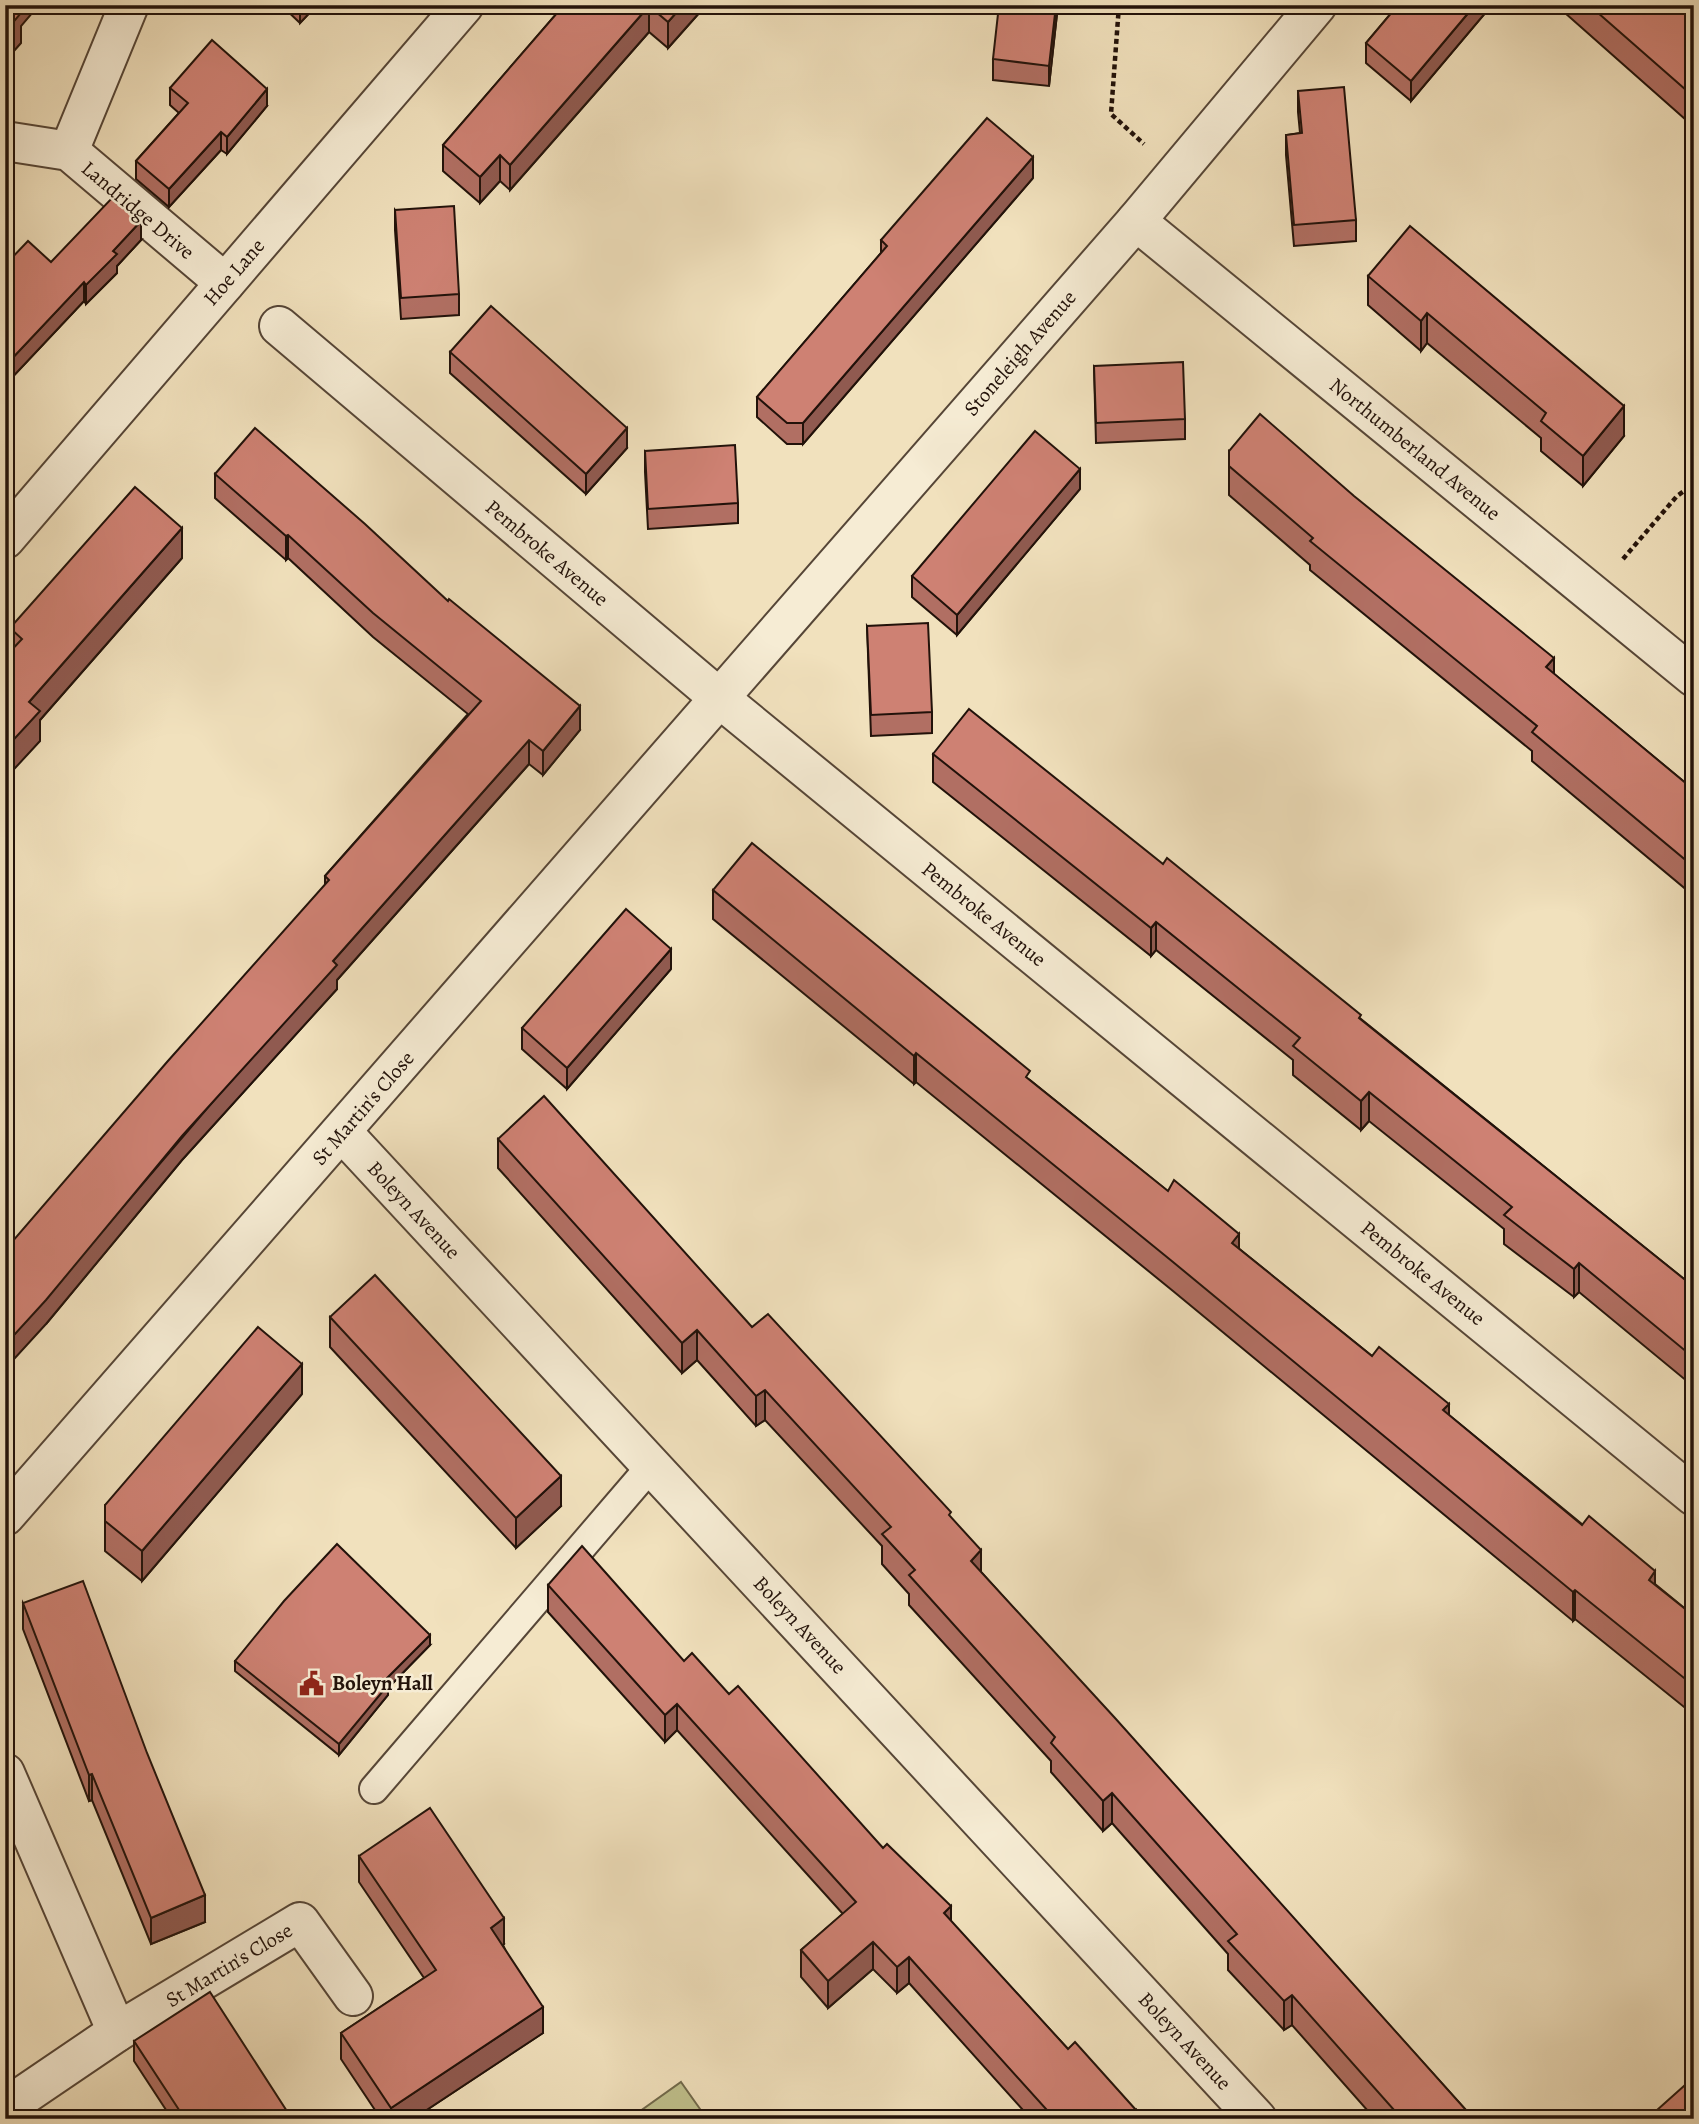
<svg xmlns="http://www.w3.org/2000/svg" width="1699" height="2124" viewBox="0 0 1699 2124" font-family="Alegreya,serif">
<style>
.green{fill:#c0c18d;stroke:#716a4c;stroke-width:2}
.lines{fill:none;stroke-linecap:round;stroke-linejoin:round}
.lane-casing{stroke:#564637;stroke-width:32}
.street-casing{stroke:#564637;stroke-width:42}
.path{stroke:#22120a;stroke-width:4.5;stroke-dasharray:5 3.5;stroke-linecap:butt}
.lane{stroke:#f6ecd4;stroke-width:28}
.street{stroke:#f6ecd4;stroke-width:38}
.wall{fill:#b16f63;stroke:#22120a;stroke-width:2}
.shaded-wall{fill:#905a50;stroke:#22120a;stroke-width:2}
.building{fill:#ce8173;stroke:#22120a;stroke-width:2}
.labels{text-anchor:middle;stroke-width:5;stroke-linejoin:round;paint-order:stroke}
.street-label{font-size:21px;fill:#22120a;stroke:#f6ecd4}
.poi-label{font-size:21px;font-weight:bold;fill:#22120a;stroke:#f6ecd4;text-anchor:start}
</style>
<rect width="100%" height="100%" fill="#f1e1bd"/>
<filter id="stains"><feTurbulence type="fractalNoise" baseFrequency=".00286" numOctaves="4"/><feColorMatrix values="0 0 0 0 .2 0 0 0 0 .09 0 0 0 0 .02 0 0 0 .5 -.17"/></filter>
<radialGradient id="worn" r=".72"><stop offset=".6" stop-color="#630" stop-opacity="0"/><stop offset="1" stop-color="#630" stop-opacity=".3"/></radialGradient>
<path class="green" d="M 681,2082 L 707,2119 L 629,2119 Z"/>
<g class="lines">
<defs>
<path id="lane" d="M 374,1789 L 652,1465"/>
<g id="street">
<path d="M 5,141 L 69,151 L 225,283"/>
<path d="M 69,151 L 129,5"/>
<path d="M 1136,221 L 1694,677"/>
<path d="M 279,326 L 718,697 L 1694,1496"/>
<path d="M 5,539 L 464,5"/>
<path d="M 342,1132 L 1257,2119"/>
<path d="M 5,1516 L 1136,221 L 1317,5"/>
<path d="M 5,1773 L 117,2032"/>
<path d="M 5,2108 L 117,2032 L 300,1922 L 353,1996"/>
</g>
</defs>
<use href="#lane" class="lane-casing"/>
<use href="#street" class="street-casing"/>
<g class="path">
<path d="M 1119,5 L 1111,114 L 1144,144"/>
<path d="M 1623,559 L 1677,496 L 1694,484"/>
</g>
<use href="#lane" class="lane"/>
<use href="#street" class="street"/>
</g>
<g class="wall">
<path d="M 281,5 L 317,5 L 300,23 Z"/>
<path d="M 564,5 L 700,5 L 700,12 L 668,48 L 649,32 L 510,190 L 500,181 L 480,203 L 443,171 L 443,145 Z"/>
<path d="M 1058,5 L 1049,86 L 993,80 L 993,59 Z"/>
<path d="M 1398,5 L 1492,5 L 1411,101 L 1366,63 L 1366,43 Z"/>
<path d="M 1556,5 L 1683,5 L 1694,14 L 1694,127 Z"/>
<path d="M 170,88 L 267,106 L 227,154 L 221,150 L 169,207 L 136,179 L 136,161 L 179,113 L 170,105 Z"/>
<path d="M 1298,91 L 1356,220 L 1356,241 L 1294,246 L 1286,155 L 1286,135 L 1300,133 L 1298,112 Z"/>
<path d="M 1033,178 L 803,444 L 787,444 L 757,417 L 757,397 L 881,253 L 881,240 Z"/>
<path d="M 395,210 L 459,294 L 459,315 L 401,319 L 395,230 Z"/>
<path d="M 141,240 L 117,266 L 117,273 L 86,304 L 84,301 L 5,385 L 5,265 L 51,262 Z"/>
<path d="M 1368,276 L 1624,436 L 1583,486 L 1541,451 L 1541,438 L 1427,343 L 1421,351 L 1368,305 Z"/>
<path d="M 450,352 L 627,448 L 586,494 L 450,373 Z"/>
<path d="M 1694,353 L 1694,427 L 1687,374 L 1687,354 Z"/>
<path d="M 1094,366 L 1185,419 L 1185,439 L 1096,443 Z"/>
<path d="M 645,451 L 738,503 L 738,523 L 648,529 L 645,472 Z"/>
<path d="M 1229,451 L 1554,674 L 1694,790 L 1694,896 L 1532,761 L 1532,751 L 1310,570 L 1310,565 L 1229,495 Z"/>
<path d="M 215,474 L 580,730 L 543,775 L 529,764 L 337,980 L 337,989 L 182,1160 L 46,1324 L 325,885 L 325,876 L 468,714 L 373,637 L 288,558 L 286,560 L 215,498 Z"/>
<path d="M 1080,489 L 957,635 L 912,597 L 912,576 Z"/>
<path d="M 182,558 L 40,720 L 40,741 L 10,652 L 10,628 Z"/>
<path d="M 867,626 L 932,712 L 932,733 L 871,736 Z"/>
<path d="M 933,754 L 1163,864 L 1361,1019 L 1694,1287 L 1694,1387 L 1579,1292 L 1574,1297 L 1504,1244 L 1504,1229 L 1369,1121 L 1361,1130 L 1293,1075 L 1293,1060 L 1156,950 L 1151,956 L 933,782 Z"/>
<path d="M 713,890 L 1030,1080 L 1372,1356 L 1449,1415 L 1694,1616 L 1694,1715 L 1575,1619 L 1573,1621 L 1173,1291 L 916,1082 L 914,1084 L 713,919 Z"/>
<path d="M 671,969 L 567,1089 L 522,1049 L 522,1028 Z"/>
<path d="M 498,1139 L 752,1327 L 951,1518 L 981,1572 L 1474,2119 L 1375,2119 L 1292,2025 L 1284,2030 L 1228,1970 L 1228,1954 L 1112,1823 L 1103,1831 L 1051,1772 L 1051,1761 L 909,1605 L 909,1594 L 882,1564 L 882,1546 L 765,1420 L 756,1426 L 697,1360 L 682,1373 L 498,1168 Z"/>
<path d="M 330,1317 L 561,1506 L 516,1548 L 330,1347 Z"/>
<path d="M 302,1394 L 142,1581 L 105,1551 L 105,1505 Z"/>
<path d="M 548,1585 L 684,1661 L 729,1694 L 883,1848 L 1068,2049 L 1136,2119 L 1031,2119 L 909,1983 L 897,1993 L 873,1969 L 828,2008 L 801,1977 L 801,1950 L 843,1914 L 677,1730 L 665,1742 L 548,1612 Z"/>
<path d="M 23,1603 L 205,1922 L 151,1944 L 92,1800 L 89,1801 L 23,1629 Z"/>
<path d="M 430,1645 L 388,1688 L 388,1695 L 339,1755 L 235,1671 L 235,1661 Z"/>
<path d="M 359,1856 L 504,1944 L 503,1945 L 543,2033 L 413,2119 L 381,2119 L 341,2059 L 341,2033 L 424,1978 L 359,1882 Z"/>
<path d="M 134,2041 L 292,2119 L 172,2119 L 134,2061 Z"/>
</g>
<g class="shaded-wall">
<path d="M 13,5 L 39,5 L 21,26 L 21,43 L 5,61 L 5,32 Z"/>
<path d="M 300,5 L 317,5 L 300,23 Z"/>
<path d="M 683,5 L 700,5 L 700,12 L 668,48 L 668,22 Z"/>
<path d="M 1056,5 L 1058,5 L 1049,86 L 1049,66 Z"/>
<path d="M 1475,5 L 1492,5 L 1411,101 L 1411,81 Z"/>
<path d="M 649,6 L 649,32 L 510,190 L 510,165 Z"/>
<path d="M 267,89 L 267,106 L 227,154 L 227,137 Z"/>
<path d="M 221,132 L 221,150 L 169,207 L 169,189 Z"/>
<path d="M 500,155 L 500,181 L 480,203 L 480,177 Z"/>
<path d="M 1033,157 L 1033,178 L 803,444 L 803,423 Z"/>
<path d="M 141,221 L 141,240 L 117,266 L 117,273 L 86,304 L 86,285 L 113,251 Z"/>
<path d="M 84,282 L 84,301 L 5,385 L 5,366 Z"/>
<path d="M 1427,313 L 1427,343 L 1421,351 L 1421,321 Z"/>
<path d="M 1624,406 L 1624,436 L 1583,486 L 1583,456 Z"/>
<path d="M 627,428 L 627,448 L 586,494 L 586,474 Z"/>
<path d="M 1080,469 L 1080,489 L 957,635 L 957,615 Z"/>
<path d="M 182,528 L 182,558 L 40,720 L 40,741 L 5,779 L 5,749 L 29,702 Z"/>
<path d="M 288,535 L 288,558 L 286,560 L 286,536 Z"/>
<path d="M 1554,658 L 1554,687 L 1546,667 Z"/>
<path d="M 580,706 L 580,730 L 543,775 L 543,751 Z"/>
<path d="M 529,740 L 529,764 L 337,980 L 337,989 L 182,1160 L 46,1324 L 5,1369 L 5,1345 L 333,961 Z"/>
<path d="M 1156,922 L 1156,950 L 1151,956 L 1151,928 Z"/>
<path d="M 671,949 L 671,969 L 567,1089 L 567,1068 Z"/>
<path d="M 916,1053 L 916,1082 L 914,1084 L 914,1056 Z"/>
<path d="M 1369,1092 L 1369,1121 L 1361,1130 L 1361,1101 Z"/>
<path d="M 1239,1234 L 1239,1262 L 1232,1243 Z"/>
<path d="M 1579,1263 L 1579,1292 L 1574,1297 L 1574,1269 Z"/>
<path d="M 697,1330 L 697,1360 L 682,1373 L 682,1343 Z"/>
<path d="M 302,1364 L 302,1394 L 142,1581 L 142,1551 Z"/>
<path d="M 765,1390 L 765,1420 L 756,1426 L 756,1396 Z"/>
<path d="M 1449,1404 L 1449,1432 L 1443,1410 Z"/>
<path d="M 561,1476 L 561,1506 L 516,1548 L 516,1518 Z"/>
<path d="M 981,1550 L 981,1580 L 971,1561 Z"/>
<path d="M 1655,1571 L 1655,1600 L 1649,1580 Z"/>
<path d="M 1575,1590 L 1575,1619 L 1573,1621 L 1573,1592 Z"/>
<path d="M 430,1635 L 430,1645 L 388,1688 L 388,1695 L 339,1755 L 339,1744 L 384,1681 Z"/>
<path d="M 677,1704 L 677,1730 L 665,1742 L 665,1715 Z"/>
<path d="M 92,1774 L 92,1800 L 89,1801 L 89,1775 Z"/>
<path d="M 1112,1793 L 1112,1823 L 1103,1831 L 1103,1801 Z"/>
<path d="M 205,1895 L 205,1922 L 151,1944 L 151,1918 Z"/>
<path d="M 951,1906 L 951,1932 L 944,1913 Z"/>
<path d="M 504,1918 L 504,1944 L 491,1954 L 491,1928 Z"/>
<path d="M 873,1942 L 873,1969 L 828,2008 L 828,1981 Z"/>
<path d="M 909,1957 L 909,1983 L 897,1993 L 897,1967 Z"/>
<path d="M 1292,1995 L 1292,2025 L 1284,2030 L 1284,2001 Z"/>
<path d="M 543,2007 L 543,2033 L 413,2119 L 391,2119 L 391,2108 Z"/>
<path d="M 1136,2110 L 1136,2119 L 1128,2119 L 1128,2117 Z"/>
</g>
<g class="building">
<path d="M 5,5 L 13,5 L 12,6 L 21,13 L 5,32 Z"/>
<path d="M 564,5 L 683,5 L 668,22 L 649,6 L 510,165 L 500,155 L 480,177 L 443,145 Z"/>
<path d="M 999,5 L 1056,5 L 1049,66 L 993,59 Z"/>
<path d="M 1398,5 L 1475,5 L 1411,81 L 1366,43 Z"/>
<path d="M 1589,5 L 1683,5 L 1694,14 L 1694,97 Z"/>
<path d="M 212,40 L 267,89 L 227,137 L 221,132 L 169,189 L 136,161 L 188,103 L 170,88 Z"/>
<path d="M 1344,87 L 1356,220 L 1294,225 L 1286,135 L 1302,133 L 1298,91 Z"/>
<path d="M 987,118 L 1033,157 L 803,423 L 787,423 L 757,397 L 887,246 L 881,240 Z"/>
<path d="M 112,198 L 141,221 L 113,251 L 117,254 L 86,285 L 84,282 L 5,366 L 5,265 L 28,241 L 51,262 Z"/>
<path d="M 454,206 L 459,294 L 401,298 L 395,210 Z"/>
<path d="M 1410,226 L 1624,406 L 1583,456 L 1541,421 L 1546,413 L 1427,313 L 1421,321 L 1368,276 Z"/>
<path d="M 491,306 L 627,428 L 586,474 L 450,352 Z"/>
<path d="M 1694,353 L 1694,406 L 1687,354 Z"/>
<path d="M 1183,362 L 1185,419 L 1096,423 L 1094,366 Z"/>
<path d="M 1260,414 L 1354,496 L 1554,658 L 1546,667 L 1694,790 L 1694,867 L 1532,732 L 1537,726 L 1310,541 L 1313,538 L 1229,466 L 1229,451 Z"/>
<path d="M 255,428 L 365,524 L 448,601 L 449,599 L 580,706 L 543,751 L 529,740 L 333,961 L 337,965 L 182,1136 L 46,1300 L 5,1345 L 5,1250 L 167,1062 L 329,880 L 325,876 L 481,701 L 373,613 L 288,535 L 286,536 L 215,474 Z"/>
<path d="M 1035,431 L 1080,469 L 957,615 L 912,576 Z"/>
<path d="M 735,445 L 738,503 L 648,509 L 645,451 Z"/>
<path d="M 135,487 L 182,528 L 29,702 L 40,711 L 5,749 L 5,657 L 22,639 L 10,628 Z"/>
<path d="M 928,623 L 932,712 L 871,715 L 867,626 Z"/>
<path d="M 969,709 L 1163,864 L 1167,858 L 1361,1015 L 1359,1018 L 1694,1287 L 1694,1358 L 1579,1263 L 1574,1269 L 1504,1215 L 1512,1207 L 1369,1092 L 1361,1101 L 1293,1046 L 1300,1038 L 1156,922 L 1151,928 L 933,754 Z"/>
<path d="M 752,843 L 1030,1071 L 1026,1077 L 1168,1191 L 1174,1180 L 1239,1234 L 1232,1243 L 1372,1356 L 1379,1347 L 1449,1404 L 1443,1410 L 1582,1525 L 1589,1516 L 1655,1571 L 1649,1580 L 1694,1616 L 1694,1686 L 1575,1590 L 1573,1592 L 1173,1262 L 916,1053 L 914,1056 L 713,890 Z"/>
<path d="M 626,909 L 671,949 L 567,1068 L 522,1028 Z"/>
<path d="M 544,1096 L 752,1327 L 768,1314 L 951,1512 L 949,1515 L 981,1550 L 971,1561 L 1115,1718 L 1474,2119 L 1402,2119 L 1292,1995 L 1284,2001 L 1228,1941 L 1237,1934 L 1112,1793 L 1103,1801 L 1051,1743 L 1055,1737 L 909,1575 L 915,1570 L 882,1534 L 891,1527 L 765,1390 L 756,1396 L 697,1330 L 682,1343 L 498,1139 Z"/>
<path d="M 375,1275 L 561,1476 L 516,1518 L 330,1317 Z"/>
<path d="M 258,1327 L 302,1364 L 142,1551 L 105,1521 L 105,1505 Z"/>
<path d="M 337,1544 L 430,1635 L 384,1681 L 388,1685 L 339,1744 L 235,1661 L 284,1601 Z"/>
<path d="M 582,1546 L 684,1661 L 692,1653 L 729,1694 L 738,1686 L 883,1848 L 887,1844 L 951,1906 L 944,1913 L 1068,2049 L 1075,2042 L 1136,2110 L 1128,2117 L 1130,2119 L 1055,2119 L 909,1957 L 897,1967 L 873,1942 L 828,1981 L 801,1950 L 856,1902 L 677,1704 L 665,1715 L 548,1585 Z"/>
<path d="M 83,1581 L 147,1753 L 205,1895 L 151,1918 L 92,1774 L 89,1775 L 23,1603 Z"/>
<path d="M 430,1808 L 504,1918 L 491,1928 L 543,2007 L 391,2108 L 341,2033 L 436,1970 L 359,1856 Z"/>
<path d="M 210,1992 L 292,2119 L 185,2119 L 134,2041 Z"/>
<path d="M 1694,2077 L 1694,2119 L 1647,2119 Z"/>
</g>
<defs>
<symbol id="civic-bare" viewBox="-9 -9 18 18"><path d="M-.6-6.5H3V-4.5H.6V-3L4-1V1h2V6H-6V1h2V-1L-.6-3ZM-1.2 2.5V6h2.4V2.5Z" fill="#8f2418" stroke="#f6ecd4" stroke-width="2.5" paint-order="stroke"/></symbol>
</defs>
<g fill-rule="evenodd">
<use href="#civic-bare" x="294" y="1666" width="35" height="35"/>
</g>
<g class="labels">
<g class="street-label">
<text transform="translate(138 210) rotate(40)" y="7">Landridge Drive</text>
<text transform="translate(234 272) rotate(-49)" y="7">Hoe Lane</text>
<text transform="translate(1020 353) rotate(-49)" y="7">Stoneleigh Avenue</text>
<text transform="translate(1415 449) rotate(39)" y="7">Northumberland Avenue</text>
<text transform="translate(547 553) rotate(40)" y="7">Pembroke Avenue</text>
<text transform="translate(984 914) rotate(39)" y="7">Pembroke Avenue</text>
<text transform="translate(363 1108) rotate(-49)" y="7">St Martin's Close</text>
<text transform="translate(414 1210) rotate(47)" y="7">Boleyn Avenue</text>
<text transform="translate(1423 1273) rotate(39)" y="7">Pembroke Avenue</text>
<text transform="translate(800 1625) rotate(47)" y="7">Boleyn Avenue</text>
<text transform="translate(229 1965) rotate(-31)" y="7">St Martin's Close</text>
<text transform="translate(1185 2041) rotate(47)" y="7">Boleyn Avenue</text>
</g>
<g class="poi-label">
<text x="332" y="1690">Boleyn Hall</text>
</g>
</g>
<rect width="1699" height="2124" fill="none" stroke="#f1e1bd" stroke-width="28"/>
<rect x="7" y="7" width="1685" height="2110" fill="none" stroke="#22120a" stroke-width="3.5"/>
<rect x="14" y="14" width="1671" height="2096" fill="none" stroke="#22120a" stroke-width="2"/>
<rect width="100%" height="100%" filter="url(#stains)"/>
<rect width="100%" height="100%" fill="url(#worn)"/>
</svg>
